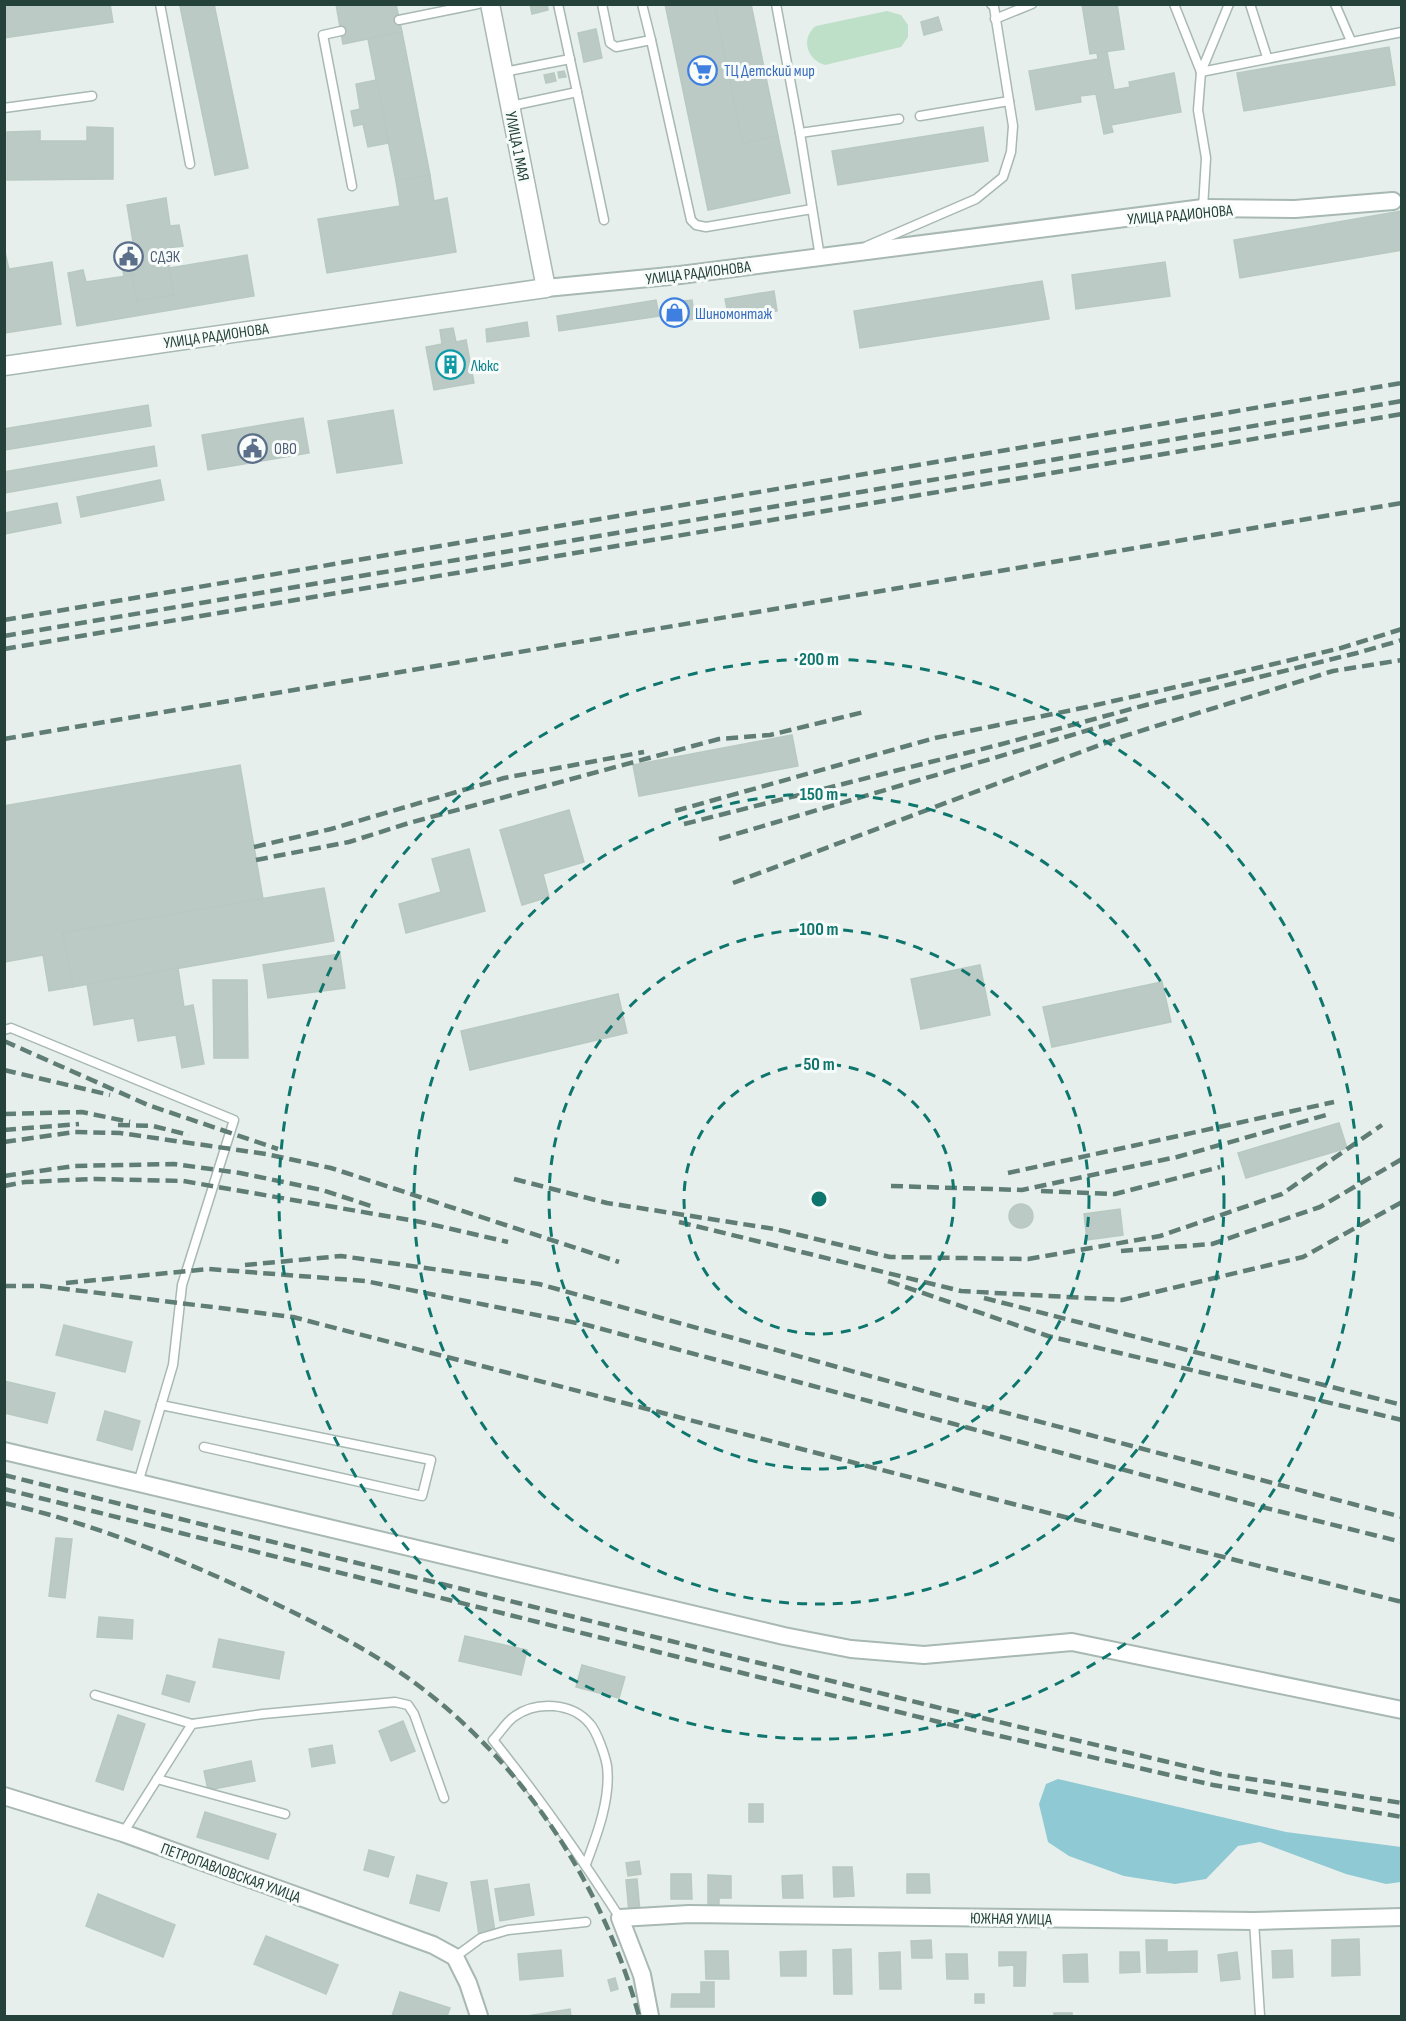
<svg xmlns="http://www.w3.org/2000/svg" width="1406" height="2021" viewBox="0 0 1406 2021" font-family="'Sofia Sans Condensed',sans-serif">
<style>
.green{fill:#bfe0c8}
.water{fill:#8ec9d4}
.building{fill:#bbcac4;stroke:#b8c9c2;stroke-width:1.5}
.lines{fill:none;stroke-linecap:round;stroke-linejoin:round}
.service-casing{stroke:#a8b8b2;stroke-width:11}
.minor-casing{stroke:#a8b8b2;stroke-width:20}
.tertiary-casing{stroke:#a8b8b2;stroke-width:21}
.service{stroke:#fff;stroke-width:8}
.minor{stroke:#fff;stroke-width:16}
.tertiary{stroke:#fff;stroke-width:18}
.rail{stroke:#5f7d75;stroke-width:4.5;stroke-dasharray:12 6;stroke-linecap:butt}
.ring{fill:none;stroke:#0f766e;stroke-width:3;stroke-dasharray:10 8}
.labels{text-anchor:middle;stroke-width:6;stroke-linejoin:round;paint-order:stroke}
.shop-label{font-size:16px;fill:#366cbe;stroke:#f7fbf9;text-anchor:start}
.street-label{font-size:16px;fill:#24423a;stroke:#f7fbf9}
.service-label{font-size:16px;fill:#4e5e75;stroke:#f7fbf9;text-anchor:start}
.culture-label{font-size:16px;fill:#0d838f;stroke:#f7fbf9;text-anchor:start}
.centre{fill:#0f766e;stroke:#f7fbf9;stroke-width:3}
.ring-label{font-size:18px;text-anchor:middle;font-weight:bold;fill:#0f766e;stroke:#f7fbf9;stroke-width:6;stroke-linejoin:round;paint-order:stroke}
</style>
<rect width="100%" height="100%" fill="#e6efeb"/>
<path class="green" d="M 887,11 L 901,15 L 908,25 L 908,37 L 901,47 L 825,65 C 807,60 800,38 816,26 Z"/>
<path class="water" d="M 1058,1779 L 1286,1832 L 1401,1847 L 1401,1882 L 1386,1884 L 1346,1874 L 1260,1842 L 1238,1846 L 1206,1879 L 1175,1884 L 1124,1876 L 1069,1856 L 1048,1842 L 1039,1804 L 1046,1784 Z"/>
<g class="building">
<path d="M 4,4 L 110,4 L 113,22 L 4,38 Z"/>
<path d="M 190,4 L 214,4 L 248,168 L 215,175 L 180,6 Z"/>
<path d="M 336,4 L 396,4 L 402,32 L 343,44 Z"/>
<path d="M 530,4 L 547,4 L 548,10 L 532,14 Z"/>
<path d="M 665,4 L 714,4 L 743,143 L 778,136 L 790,193 L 708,210 Z"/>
<path d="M 714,4 L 751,4 L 778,136 L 743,143 Z"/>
<path d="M 1082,4 L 1117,4 L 1124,49 L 1090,54 Z"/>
<path d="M 938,17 L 942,30 L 924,35 L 921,22 Z"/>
<path d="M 596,29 L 602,58 L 584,62 L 578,33 Z"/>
<path d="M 402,32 L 430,175 L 396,181 L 368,39 Z"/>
<path d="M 1389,47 L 1395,85 L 1244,111 L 1237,73 Z"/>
<path d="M 1107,52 L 1114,90 L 1130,87 L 1129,82 L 1174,73 L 1181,112 L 1111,125 L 1113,132 L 1104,134 L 1096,94 L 1080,96 L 1081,102 L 1036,110 L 1029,71 L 1098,59 L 1097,53 Z"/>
<path d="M 564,71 L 566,77 L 559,78 L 558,72 Z"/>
<path d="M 554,73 L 556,81 L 546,83 L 544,75 Z"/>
<path d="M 377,80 L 389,143 L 368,147 L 363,124 L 354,126 L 351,111 L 360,109 L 356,84 Z"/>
<path d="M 87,127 L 113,128 L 113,179 L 7,180 L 7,132 L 40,131 L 40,141 L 87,141 Z"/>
<path d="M 983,127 L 988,161 L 838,185 L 832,151 Z"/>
<path d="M 430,175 L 434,201 L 447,198 L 456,252 L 327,273 L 318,219 L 400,206 L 396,181 Z"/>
<path d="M 166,198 L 170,226 L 179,225 L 183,246 L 166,248 L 174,295 L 137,301 L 132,275 L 124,276 L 119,250 L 134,248 L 127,205 Z"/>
<path d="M 1402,211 L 1402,250 L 1240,278 L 1234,240 Z"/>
<path d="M 4,247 L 9,270 L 4,270 Z"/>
<path d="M 247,255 L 254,296 L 77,326 L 68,273 L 83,270 L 86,282 L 132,275 L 137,301 L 174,295 L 169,268 Z"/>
<path d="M 52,262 L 61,324 L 4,333 L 4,270 Z"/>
<path d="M 1165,262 L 1170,296 L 1076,309 L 1072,275 Z"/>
<path d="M 1042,281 L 1049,319 L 860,348 L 854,311 Z"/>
<path d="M 774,291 L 777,311 L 729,319 L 725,299 Z"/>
<path d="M 656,300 L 659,316 L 559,331 L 557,316 Z"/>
<path d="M 692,300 L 695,319 L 686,320 L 684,301 Z"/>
<path d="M 527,322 L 529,336 L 487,342 L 486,329 Z"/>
<path d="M 453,328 L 456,342 L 466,340 L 474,383 L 434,390 L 426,347 L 442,344 L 440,330 Z"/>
<path d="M 148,405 L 151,426 L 4,450 L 4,429 Z"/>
<path d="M 393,410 L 402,463 L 337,473 L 328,421 Z"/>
<path d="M 303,418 L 309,453 L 208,470 L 202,435 Z"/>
<path d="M 154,446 L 157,466 L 4,493 L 4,472 Z"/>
<path d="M 160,480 L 164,500 L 81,517 L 77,497 Z"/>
<path d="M 57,503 L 61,523 L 4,534 L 4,513 Z"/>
<path d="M 792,735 L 798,766 L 639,796 L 633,765 Z"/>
<path d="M 240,765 L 263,899 L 63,933 L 73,987 L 49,991 L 43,955 L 4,962 L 4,806 Z"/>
<path d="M 569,810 L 584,862 L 543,874 L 549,897 L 522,905 L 500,830 Z"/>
<path d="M 469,849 L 485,911 L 406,933 L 399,904 L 441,892 L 432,859 Z"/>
<path d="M 324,888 L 334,941 L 73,987 L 63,933 Z"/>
<path d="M 340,954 L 345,988 L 268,998 L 263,965 Z"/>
<path d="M 980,965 L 990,1015 L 921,1029 L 911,979 Z"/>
<path d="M 178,968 L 184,1007 L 193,1005 L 204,1064 L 182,1068 L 176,1035 L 138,1041 L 134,1018 L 94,1025 L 87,984 Z"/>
<path d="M 213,980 L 247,980 L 248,1058 L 214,1058 Z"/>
<path d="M 1162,982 L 1171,1022 L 1052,1047 L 1043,1007 Z"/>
<path d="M 618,994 L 627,1033 L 470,1070 L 461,1031 Z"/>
<path d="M 1339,1123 L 1347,1148 L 1246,1178 L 1238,1153 Z"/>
<circle cx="1021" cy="1216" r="12"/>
<path d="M 1120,1209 L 1123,1235 L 1087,1240 L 1084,1214 Z"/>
<path d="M 64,1325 L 132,1342 L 125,1372 L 56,1355 Z"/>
<path d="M 4,1381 L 55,1393 L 47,1423 L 4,1413 Z"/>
<path d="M 105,1411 L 140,1421 L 132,1450 L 97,1440 Z"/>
<path d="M 56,1538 L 72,1539 L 65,1598 L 49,1596 Z"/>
<path d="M 99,1617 L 133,1620 L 132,1639 L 97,1637 Z"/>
<path d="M 465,1636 L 527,1650 L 521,1675 L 459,1661 Z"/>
<path d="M 219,1639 L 284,1652 L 279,1679 L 213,1667 Z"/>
<path d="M 582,1665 L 625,1677 L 619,1698 L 576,1687 Z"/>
<path d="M 167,1675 L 195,1682 L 189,1702 L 162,1694 Z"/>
<path d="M 118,1715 L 145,1724 L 123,1790 L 96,1781 Z"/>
<path d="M 403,1721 L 415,1751 L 391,1761 L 379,1731 Z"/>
<path d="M 332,1745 L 335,1763 L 312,1767 L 309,1749 Z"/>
<path d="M 251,1761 L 255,1781 L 208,1790 L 204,1771 Z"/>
<rect x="749" y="1804" width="14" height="18"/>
<path d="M 205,1812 L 276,1834 L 268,1859 L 197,1837 Z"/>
<path d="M 369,1850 L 394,1857 L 388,1877 L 364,1870 Z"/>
<path d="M 639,1861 L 641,1874 L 628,1876 L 626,1863 Z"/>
<path d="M 833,1867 L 852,1867 L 854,1896 L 834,1897 Z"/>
<path d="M 671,1874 L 691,1874 L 692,1899 L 671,1899 Z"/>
<path d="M 907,1874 L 929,1874 L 930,1893 L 907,1893 Z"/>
<path d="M 417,1875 L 447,1883 L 439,1911 L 410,1903 Z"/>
<path d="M 708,1875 L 731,1876 L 731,1898 L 719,1898 L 719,1907 L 708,1907 Z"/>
<path d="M 802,1875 L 803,1898 L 783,1898 L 782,1876 Z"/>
<path d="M 637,1879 L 640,1912 L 629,1913 L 626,1880 Z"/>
<path d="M 487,1880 L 495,1932 L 479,1935 L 471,1882 Z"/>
<path d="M 529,1884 L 534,1915 L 500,1921 L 495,1889 Z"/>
<path d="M 98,1894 L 175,1925 L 163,1957 L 86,1926 Z"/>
<path d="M 266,1936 L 338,1965 L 326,1994 L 254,1964 Z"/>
<path d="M 1359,1939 L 1360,1975 L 1332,1976 L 1332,1940 Z"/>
<path d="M 931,1940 L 932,1958 L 912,1958 L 911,1941 Z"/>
<path d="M 1146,1940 L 1167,1940 L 1167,1952 L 1197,1951 L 1197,1972 L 1147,1973 Z"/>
<path d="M 851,1949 L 852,1994 L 834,1994 L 833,1950 Z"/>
<path d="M 561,1950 L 563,1976 L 520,1980 L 518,1954 Z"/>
<path d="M 1292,1950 L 1293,1977 L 1273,1978 L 1272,1951 Z"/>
<path d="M 705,1951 L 728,1951 L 729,1979 L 706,1979 Z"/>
<path d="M 806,1951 L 806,1976 L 781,1976 L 780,1952 Z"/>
<path d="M 900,1952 L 901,1989 L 880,1989 L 879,1953 Z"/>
<path d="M 999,1952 L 1026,1952 L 1025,1986 L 1014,1986 L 1014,1965 L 999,1966 Z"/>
<path d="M 1120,1952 L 1139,1952 L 1140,1972 L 1120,1973 Z"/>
<path d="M 1237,1952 L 1240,1979 L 1221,1981 L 1218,1955 Z"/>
<path d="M 946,1954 L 967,1954 L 968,1979 L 947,1979 Z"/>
<path d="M 1087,1954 L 1088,1982 L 1064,1982 L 1063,1955 Z"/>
<path d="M 615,1978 L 618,1989 L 611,1991 L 608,1980 Z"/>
<path d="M 701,1982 L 714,1982 L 714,2007 L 671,2007 L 672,1994 L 701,1994 Z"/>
<path d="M 400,1992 L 450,2008 L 447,2016 L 392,2016 Z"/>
<rect x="975" y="1994" width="9" height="9"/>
<path d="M 570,2009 L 571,2016 L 527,2016 Z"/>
<rect x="1054" y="2013" width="18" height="3"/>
</g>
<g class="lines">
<defs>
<g id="service">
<path d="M 160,4 L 190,164"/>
<path d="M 558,4 L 577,92"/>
<path d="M 602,4 L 610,43 L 616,47 L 651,40 L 642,4"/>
<path d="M 776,4 L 800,133 L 820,257"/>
<path d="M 1174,4 L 1201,72"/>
<path d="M 1250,4 L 1267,57"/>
<path d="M 1335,4 L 1351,41"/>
<path d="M 995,19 L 1032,4"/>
<path d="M 399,20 L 478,4"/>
<path d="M 341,31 L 323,35 L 352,186"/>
<path d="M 651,40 L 691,220 L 696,225 L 706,227 L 812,209"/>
<path d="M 504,72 L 570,59"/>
<path d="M 1201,72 L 1229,4"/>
<path d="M 511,106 L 577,92 L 604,220"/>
<path d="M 4,108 L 92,96"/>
<path d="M 920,116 L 1009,101"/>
<path d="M 800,133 L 899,119"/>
<path d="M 1203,208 L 1206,158 L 1198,110 L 1201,72 L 1402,32"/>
<path d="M 867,246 L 976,199 L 1003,177 L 1011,152 L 1013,126 L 994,7 L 991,4"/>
<path d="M 4,1030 L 11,1028 L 234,1120 L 182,1285 L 173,1365 L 138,1483"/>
<path d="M 161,1405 L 431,1460 L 422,1496 L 204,1447"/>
<path d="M 95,1695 L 192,1724"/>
<path d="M 157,1779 L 285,1814"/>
<path d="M 123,1833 L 192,1724 L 263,1714 L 395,1702 L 408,1705 L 414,1714 L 444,1798"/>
<path d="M 586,1864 C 597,1835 611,1798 607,1766 C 605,1755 597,1732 590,1724 C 572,1702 536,1701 515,1716 C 506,1722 500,1733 493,1740 C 539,1797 580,1856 620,1918"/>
<path d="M 1254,1921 L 1260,2016"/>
<path d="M 455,1957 L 481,1938 L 508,1930 L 586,1922"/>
</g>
<g id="minor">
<path d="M 546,288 L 680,275 L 1203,208 L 1295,209 L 1393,201"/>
<path d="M 4,1451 L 784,1636 L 851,1649 L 924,1655 L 1072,1642 L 1402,1710"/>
<path d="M 4,1796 L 123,1833 L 433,1945 L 455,1957 L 468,1983 L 479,2016"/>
<path d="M 650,2016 L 642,1975 L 620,1918 L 689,1914 L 1254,1921 L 1402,1917"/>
</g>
<path id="tertiary" d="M 4,366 L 546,288 L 490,4"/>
</defs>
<use href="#service" class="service-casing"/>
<use href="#minor" class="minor-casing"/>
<use href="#tertiary" class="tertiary-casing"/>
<use href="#service" class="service"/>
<use href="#minor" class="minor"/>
<use href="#tertiary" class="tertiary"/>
<g class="rail">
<path d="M 4,620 L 1402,383"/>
<path d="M 4,636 L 1402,401"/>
<path d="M 4,649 L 1402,414"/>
<path d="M 4,739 L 1402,503"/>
<path d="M 675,811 L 935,738 L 1087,707 L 1198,682 L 1341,648 L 1402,629"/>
<path d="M 684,824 L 1002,744 L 1146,705 L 1357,653 L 1402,640"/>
<path d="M 719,839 L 1133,717"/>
<path d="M 254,847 L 331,829 L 504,778 L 644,752"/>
<path d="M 256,860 L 349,842 L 409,823 L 719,739 L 770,735 L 864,712"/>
<path d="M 733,883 L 1121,737 L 1333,671 L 1402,660"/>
<path d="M 4,1041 L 148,1105 L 278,1149"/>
<path d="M 4,1070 L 110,1095"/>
<path d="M 4,1114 L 82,1112 L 130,1122"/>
<path d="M 118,1125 L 153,1126 L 189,1135"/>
<path d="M 4,1130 L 79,1124"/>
<path d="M 4,1142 L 75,1132 L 120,1133 L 266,1154 L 331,1168 L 619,1262"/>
<path d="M 1008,1173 L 1334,1102"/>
<path d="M 4,1176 L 74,1166 L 174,1164 L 240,1173 L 322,1190 L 374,1207"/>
<path d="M 514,1179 L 607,1203 L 775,1229 L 890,1257 L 1028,1259 L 1160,1236 L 1282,1194 L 1382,1125"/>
<path d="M 4,1186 L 25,1182 L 96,1179 L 183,1181 L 421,1222 L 508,1242"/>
<path d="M 891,1186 L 1022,1190 L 1177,1157 L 1330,1114"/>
<path d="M 1041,1191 L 1115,1194 L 1220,1167"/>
<path d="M 679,1222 L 961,1291 L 1122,1300 L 1303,1257 L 1402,1202"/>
<path d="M 1121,1251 L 1212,1244 L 1320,1207 L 1402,1159"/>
<path d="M 245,1265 L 341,1256 L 539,1284 L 938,1395 L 1402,1517"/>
<path d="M 888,1281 L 1048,1336 L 1402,1420"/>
<path d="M 66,1283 L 209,1269 L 365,1281 L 587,1325 L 1258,1506 L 1402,1542"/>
<path d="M 4,1286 L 42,1286 L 293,1317 L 1017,1505 L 1402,1602"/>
<path d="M 984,1298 L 1402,1405"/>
<path d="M 4,1475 L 944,1709 L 1219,1774 L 1402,1803"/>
<path d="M 4,1489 L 939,1722 L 1213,1785 L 1402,1817"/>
<path d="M 4,1503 C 86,1522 164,1552 240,1587 C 287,1609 336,1632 381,1660 C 508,1739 600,1874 639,2016"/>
</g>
</g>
<g class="ring">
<circle cx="819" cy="1199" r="135"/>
<circle cx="819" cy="1199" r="270"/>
<circle cx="819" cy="1199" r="405"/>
<circle cx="819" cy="1199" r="540"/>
</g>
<defs>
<symbol id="supermarket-ring" viewBox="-11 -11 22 22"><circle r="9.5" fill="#f7fbf9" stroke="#3f7fe0" stroke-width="1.5"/><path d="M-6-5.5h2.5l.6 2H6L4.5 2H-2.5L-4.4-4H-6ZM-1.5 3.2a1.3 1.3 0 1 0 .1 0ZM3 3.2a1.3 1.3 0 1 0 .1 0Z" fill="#3f7fe0"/></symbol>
<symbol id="civic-ring" viewBox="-11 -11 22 22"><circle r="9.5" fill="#f7fbf9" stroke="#5c6f8a" stroke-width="1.5"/><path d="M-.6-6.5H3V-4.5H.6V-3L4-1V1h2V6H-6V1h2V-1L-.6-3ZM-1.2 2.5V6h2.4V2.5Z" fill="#5c6f8a"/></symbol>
<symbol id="shop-ring" viewBox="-11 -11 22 22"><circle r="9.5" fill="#f7fbf9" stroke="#3f7fe0" stroke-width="1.5"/><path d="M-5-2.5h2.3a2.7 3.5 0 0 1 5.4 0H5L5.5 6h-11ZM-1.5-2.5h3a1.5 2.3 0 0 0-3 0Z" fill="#3f7fe0"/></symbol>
<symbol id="building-ring" viewBox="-11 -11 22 22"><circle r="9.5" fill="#f7fbf9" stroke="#0f9aa8" stroke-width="1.5"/><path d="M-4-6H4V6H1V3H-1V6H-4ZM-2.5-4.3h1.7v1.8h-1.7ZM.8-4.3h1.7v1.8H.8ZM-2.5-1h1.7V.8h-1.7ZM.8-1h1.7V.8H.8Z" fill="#0f9aa8"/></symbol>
</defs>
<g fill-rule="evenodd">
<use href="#supermarket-ring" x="686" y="54" width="33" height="33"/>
<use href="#civic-ring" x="112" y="240" width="33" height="33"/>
<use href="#shop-ring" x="658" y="296" width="33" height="33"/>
<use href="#building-ring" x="434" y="348" width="33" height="33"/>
<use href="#civic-ring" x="236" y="432" width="33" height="33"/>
</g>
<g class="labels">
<g class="shop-label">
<text x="724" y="76">ТЦ Детский мир</text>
<text x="695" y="319">Шиномонтаж</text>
</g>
<g class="street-label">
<text transform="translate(518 146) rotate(79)" y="6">УЛИЦА 1 МАЯ</text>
<text transform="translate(1180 214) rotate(-5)" y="6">УЛИЦА РАДИОНОВА</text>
<text transform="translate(698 272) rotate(-7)" y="6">УЛИЦА РАДИОНОВА</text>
<text transform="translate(216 335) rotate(-8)" y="6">УЛИЦА РАДИОНОВА</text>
<text transform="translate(231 1872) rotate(20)" y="6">ПЕТРОПАВЛОВСКАЯ УЛИЦА</text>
<text transform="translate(1011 1918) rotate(1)" y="6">ЮЖНАЯ УЛИЦА</text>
</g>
<g class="service-label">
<text x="150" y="262">СДЭК</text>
<text x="274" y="454">OBO</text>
</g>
<g class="culture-label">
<text x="471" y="371">Люкс</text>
</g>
</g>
<circle cx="819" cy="1199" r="9" class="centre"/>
<g class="ring-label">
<text x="819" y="665">200 m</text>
<text x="819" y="800">150 m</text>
<text x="819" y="935">100 m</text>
<text x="819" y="1070">50 m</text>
</g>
<rect width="1406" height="2021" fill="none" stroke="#24423a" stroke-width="12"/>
</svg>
